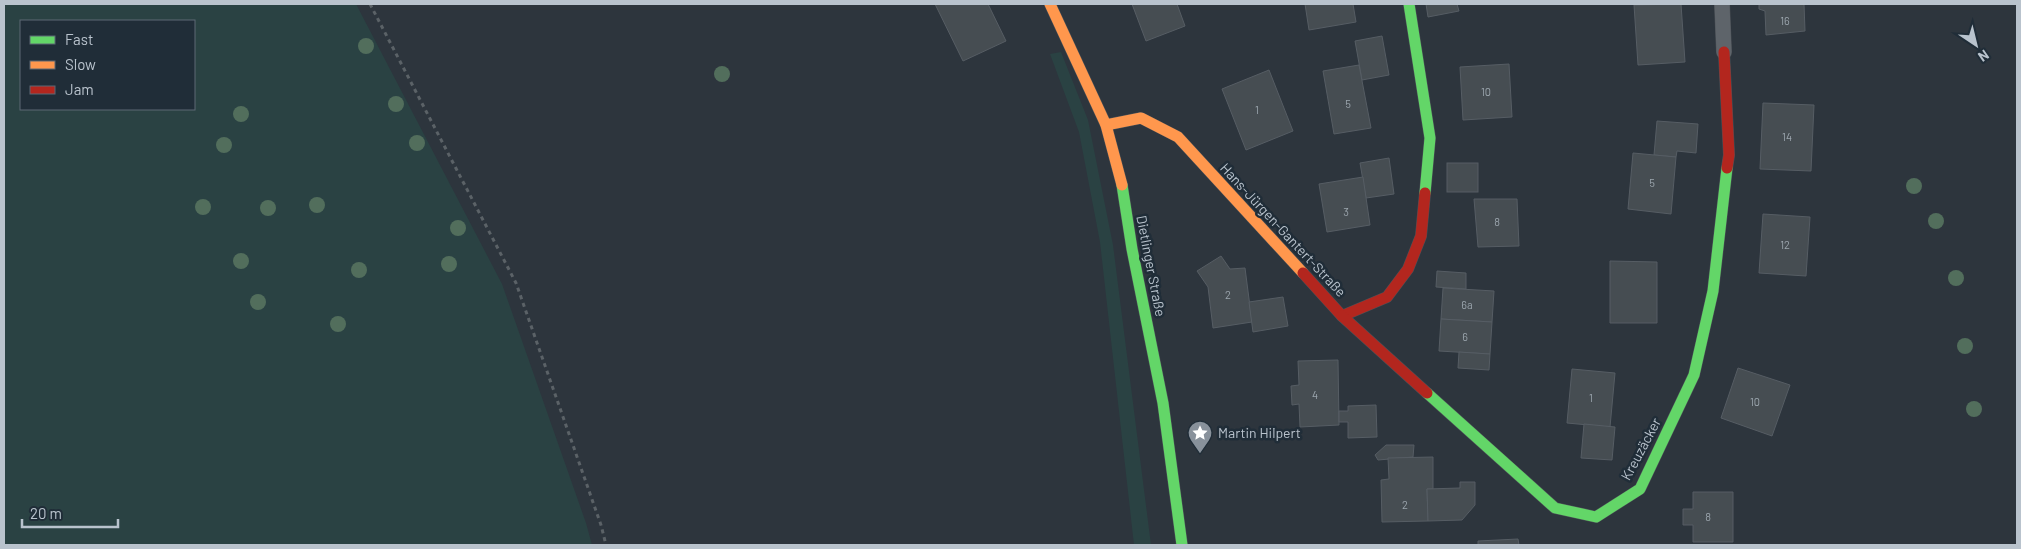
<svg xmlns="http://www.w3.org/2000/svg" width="2021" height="549" viewBox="0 0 2021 549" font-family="Barlow,sans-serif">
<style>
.green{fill:#2a4243;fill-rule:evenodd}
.building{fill:#464d52;stroke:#565d64}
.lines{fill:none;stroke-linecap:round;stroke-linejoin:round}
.lane-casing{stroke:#4c5157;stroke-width:16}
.fast-casing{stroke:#4c5157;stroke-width:12}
.slow-casing{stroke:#4c5157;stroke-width:12}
.jam-casing{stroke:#4c5157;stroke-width:12}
.path{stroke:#5b6267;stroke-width:3;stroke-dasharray:4 4;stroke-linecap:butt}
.lane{stroke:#5e646a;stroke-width:15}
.fast{stroke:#63d668;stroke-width:11}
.slow{stroke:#ff974d;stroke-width:11}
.jam{stroke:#b3261e;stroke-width:11}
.tree{fill:#526e5c}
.labels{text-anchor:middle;stroke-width:5;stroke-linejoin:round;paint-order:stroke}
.number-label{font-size:11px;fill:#9ca6ae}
.street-label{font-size:14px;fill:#b9c3cd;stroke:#202d38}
.poi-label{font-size:14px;fill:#b9c3cd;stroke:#202d38;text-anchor:start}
</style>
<rect width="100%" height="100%" fill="#2d353d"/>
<g class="green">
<path d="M 4,4 L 356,4 L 502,284 L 586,523 L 592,545 L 4,545 ZM 21,21 L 194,21 L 194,109 L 21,109 Z"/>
<path d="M 1061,52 L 1088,120 L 1113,245 L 1151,545 L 1134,545 L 1100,242 L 1079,132 L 1050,54 Z"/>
</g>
<g class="building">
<path d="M 935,4 L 988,4 L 1006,41 L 963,61 Z"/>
<path d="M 1132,4 L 1177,4 L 1185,26 L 1146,41 Z"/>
<path d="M 1305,4 L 1353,4 L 1356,22 L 1309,30 Z"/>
<path d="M 1426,4 L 1457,4 L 1459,11 L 1428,17 Z"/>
<path d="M 1681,4 L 1685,62 L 1638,65 L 1634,5 Z"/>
<path d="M 1759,4 L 1804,4 L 1805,31 L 1766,35 L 1765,11 L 1759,9 Z"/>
<path d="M 1382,36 L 1389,75 L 1362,80 L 1355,41 Z"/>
<path d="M 1509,64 L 1512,117 L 1463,120 L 1460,67 Z"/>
<path d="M 1359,65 L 1371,128 L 1334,134 L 1323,71 Z"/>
<path d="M 1269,70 L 1293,131 L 1246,150 L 1222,89 Z"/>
<path d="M 1763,103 L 1814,105 L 1811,171 L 1760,169 Z"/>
<path d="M 1657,121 L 1698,124 L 1696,153 L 1677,151 L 1676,157 L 1654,155 Z"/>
<path d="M 1633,153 L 1676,157 L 1671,214 L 1628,209 Z"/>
<path d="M 1389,158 L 1394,194 L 1366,198 L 1360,163 Z"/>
<rect x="1447" y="163" width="31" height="29"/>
<path d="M 1363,177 L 1370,225 L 1327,232 L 1319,184 Z"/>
<path d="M 1474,199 L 1517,199 L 1519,246 L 1478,247 Z"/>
<path d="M 1763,214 L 1810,217 L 1806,276 L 1759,273 Z"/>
<path d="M 1221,256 L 1230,269 L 1245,268 L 1252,322 L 1213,328 L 1208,287 L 1197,271 Z"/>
<path d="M 1610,261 L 1657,262 L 1657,323 L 1610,323 Z"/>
<path d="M 1437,271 L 1466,273 L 1466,289 L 1436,287 Z"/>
<path d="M 1443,288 L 1494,291 L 1492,322 L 1441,319 Z"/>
<path d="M 1283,297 L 1288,326 L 1253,332 L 1249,302 Z"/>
<path d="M 1441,319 L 1492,322 L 1490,354 L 1439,351 Z"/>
<path d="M 1459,352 L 1490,354 L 1489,370 L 1458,368 Z"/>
<path d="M 1338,360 L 1339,425 L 1300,427 L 1299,404 L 1292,405 L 1291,386 L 1299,385 L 1298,361 Z"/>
<path d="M 1738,368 L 1790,385 L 1772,436 L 1721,418 Z"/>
<path d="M 1572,369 L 1615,373 L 1610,427 L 1567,423 Z"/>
<path d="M 1376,405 L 1377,437 L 1348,438 L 1348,422 L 1339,422 L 1339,411 L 1348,411 L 1348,406 Z"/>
<path d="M 1584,424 L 1615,427 L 1612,460 L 1581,458 Z"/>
<path d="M 1386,445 L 1414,445 L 1413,457 L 1378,460 L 1375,455 Z"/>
<path d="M 1433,457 L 1433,489 L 1427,489 L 1428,521 L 1382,522 L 1381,480 L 1389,479 L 1388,458 Z"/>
<path d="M 1460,482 L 1475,482 L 1475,505 L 1462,520 L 1428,521 L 1427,489 L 1460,488 Z"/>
<path d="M 1693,492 L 1733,492 L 1733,542 L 1693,542 L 1693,525 L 1683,525 L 1683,509 L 1693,509 Z"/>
<path d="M 1518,539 L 1519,545 L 1478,545 L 1478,541 Z"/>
</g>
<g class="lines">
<defs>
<path id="lane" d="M 1722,4 L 1724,52"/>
<g id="fast">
<path d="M 1409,4 L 1430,138 L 1425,193"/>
<path d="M 1122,185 L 1132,249 L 1163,403 L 1182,545"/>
<path d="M 1427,393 L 1555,508 L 1596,517 L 1640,489 L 1694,375 L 1713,291 L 1727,168"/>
</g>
<g id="slow">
<path d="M 1050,4 L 1106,125 L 1122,185"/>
<path d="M 1106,125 L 1141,118 L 1178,137 L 1303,273"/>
</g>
<g id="jam">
<path d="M 1724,52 L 1729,155 L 1727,168"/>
<path d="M 1303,273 L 1342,316 L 1387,297 L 1408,269 L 1421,236 L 1425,193"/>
<path d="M 1342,316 L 1427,393"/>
</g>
</defs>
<use href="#lane" class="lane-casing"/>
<use href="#fast" class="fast-casing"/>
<use href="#slow" class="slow-casing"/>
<use href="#jam" class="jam-casing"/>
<path class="path" d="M 370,4 L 516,283 L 601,525 L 606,545"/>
<use href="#lane" class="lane"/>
<use href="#fast" class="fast"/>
<use href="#slow" class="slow"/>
<use href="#jam" class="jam"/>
</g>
<g class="tree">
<circle cx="366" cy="46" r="8"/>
<circle cx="722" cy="74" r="8"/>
<circle cx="396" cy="104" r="8"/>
<circle cx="241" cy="114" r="8"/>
<circle cx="417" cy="143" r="8"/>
<circle cx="224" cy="145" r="8"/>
<circle cx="1914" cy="186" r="8"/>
<circle cx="317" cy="205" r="8"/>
<circle cx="203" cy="207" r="8"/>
<circle cx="268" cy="208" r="8"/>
<circle cx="1936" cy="221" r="8"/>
<circle cx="458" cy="228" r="8"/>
<circle cx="241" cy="261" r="8"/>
<circle cx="449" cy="264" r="8"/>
<circle cx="359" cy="270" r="8"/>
<circle cx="1956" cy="278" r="8"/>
<circle cx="258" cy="302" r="8"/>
<circle cx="338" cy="324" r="8"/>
<circle cx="1965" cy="346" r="8"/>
<circle cx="1974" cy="409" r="8"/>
</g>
<defs>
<symbol id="sight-pin" viewBox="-11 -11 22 30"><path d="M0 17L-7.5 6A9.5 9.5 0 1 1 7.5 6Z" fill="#88919b" stroke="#202d38"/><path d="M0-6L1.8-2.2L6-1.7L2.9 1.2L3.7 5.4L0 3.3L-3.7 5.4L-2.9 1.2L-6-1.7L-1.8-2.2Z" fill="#fff"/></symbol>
</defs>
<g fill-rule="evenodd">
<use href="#sight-pin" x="1186" y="419" width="28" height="38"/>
</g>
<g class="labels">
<g class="number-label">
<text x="1785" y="25">16</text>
<text x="1486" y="96">10</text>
<text x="1348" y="108">5</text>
<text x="1257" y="114">1</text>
<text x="1787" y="141">14</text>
<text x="1652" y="187">5</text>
<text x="1346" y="216">3</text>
<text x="1497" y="226">8</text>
<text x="1785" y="249">12</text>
<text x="1228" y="299">2</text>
<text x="1467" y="309">6a</text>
<text x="1465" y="341">6</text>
<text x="1315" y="399">4</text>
<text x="1591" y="402">1</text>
<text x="1755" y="406">10</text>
<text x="1405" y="509">2</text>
<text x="1708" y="521">8</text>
</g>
<g class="street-label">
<text transform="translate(1283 230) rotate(47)" y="5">Hans-Jürgen-Gantert-Straße</text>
<text transform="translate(1151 266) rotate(79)" y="5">Dietlinger Straße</text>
<text transform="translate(1641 449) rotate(-62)" y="5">Kreuzäcker</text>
</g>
<g class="poi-label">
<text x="1218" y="438">Martin Hilpert</text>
</g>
</g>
<rect width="2021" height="549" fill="none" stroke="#b9c3cd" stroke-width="10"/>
<rect x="20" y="20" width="175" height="90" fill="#202d38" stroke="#5d6974"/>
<rect x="30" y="36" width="25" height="8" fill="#63d668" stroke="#5d6974"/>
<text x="65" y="45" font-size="15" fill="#b9c3cd">Fast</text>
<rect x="30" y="61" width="25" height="8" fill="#ff974d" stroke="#5d6974"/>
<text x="65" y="70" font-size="15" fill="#b9c3cd">Slow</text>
<rect x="30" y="86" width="25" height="8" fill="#b3261e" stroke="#5d6974"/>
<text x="65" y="95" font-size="15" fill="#b9c3cd">Jam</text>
<g transform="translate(1976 45) rotate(145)" stroke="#202d38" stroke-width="4" paint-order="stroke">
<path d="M0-4L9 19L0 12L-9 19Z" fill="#b9c3cd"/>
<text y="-8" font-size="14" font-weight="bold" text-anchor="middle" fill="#b9c3cd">N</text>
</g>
<path d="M22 519v8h96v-8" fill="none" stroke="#b9c3cd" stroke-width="2.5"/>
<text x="30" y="519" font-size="15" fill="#b9c3cd" stroke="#202d38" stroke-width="4" paint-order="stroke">20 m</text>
</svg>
